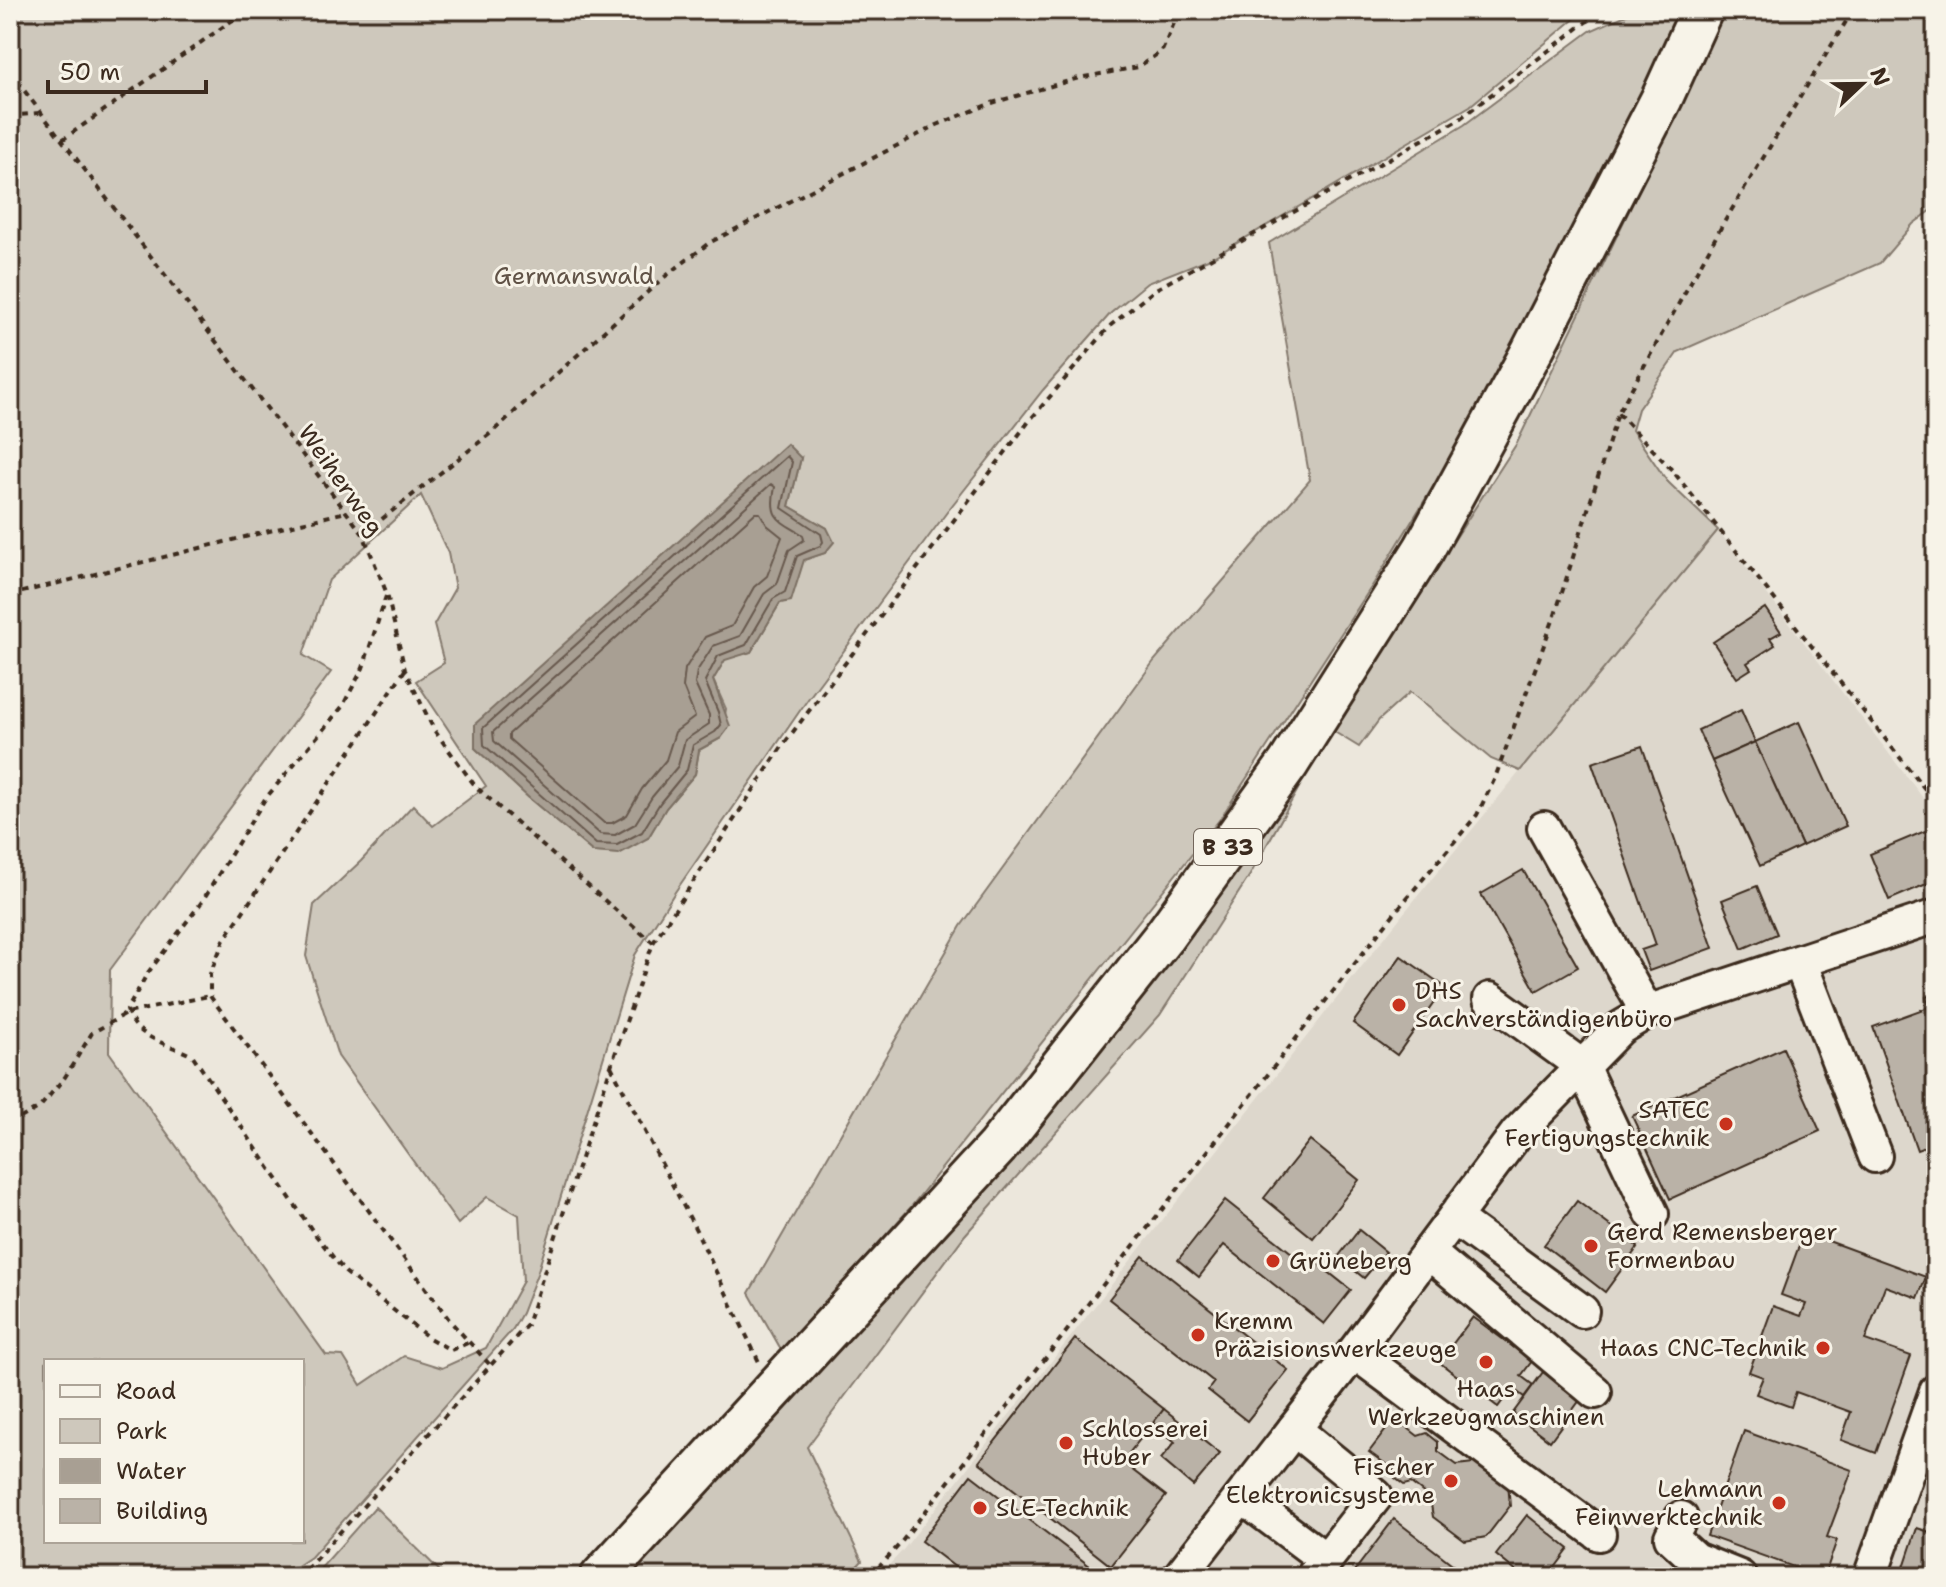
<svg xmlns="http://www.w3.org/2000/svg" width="1946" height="1587" viewBox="0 0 1946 1587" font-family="'Shantell Sans',sans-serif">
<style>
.built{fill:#ddd7cc}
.green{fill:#cec8bc;stroke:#84796d;stroke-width:2;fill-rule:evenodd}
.water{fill:#a89f93;stroke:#7c7064;stroke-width:2}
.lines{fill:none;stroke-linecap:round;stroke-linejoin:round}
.shore{stroke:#67594d;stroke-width:2}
.building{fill:#bab2a7;stroke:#3b2a1e;stroke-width:2}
.minor-casing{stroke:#3b2a1e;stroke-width:38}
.major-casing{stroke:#3b2a1e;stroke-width:46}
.path{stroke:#3b2a1e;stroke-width:4;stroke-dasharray:6 6;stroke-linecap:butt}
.minor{stroke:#f7f3e8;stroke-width:32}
.major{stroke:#f7f3e8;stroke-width:40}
.poi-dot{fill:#c8321e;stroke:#f7f3e8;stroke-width:3}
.labels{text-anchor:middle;stroke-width:6;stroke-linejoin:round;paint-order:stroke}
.shield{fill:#f7f3e8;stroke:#73665b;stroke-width:2}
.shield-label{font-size:22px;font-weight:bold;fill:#3b2a1e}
.park-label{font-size:24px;fill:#605246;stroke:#f7f3e8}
.street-label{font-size:24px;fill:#3b2a1e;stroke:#f7f3e8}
.poi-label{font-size:24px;fill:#3b2a1e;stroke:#f7f3e8;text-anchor:start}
</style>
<rect width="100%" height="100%" fill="#ece7dc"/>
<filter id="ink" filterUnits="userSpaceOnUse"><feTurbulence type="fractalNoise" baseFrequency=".0125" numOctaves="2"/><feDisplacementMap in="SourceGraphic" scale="16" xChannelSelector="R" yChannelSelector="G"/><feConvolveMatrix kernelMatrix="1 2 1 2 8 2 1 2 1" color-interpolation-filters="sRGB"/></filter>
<g filter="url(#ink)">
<path class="built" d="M 1718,530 L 1936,815 L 1936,1577 L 878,1577 L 903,1550 L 1403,914 Z"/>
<g class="green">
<path d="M 10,10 L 1585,10 L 1470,106 L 1213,257 L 1147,283 L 1111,313 L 1043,390 L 950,508 L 808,699 L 675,892 L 635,955 L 537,1274 L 522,1313 L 513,1329 L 311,1557 L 287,1573 L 275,1577 L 10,1577 ZM 801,458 L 789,506 L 827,528 L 825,553 L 803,560 L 791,600 L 780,603 L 751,652 L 725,659 L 713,680 L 726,709 L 721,738 L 699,750 L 695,774 L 666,808 L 648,838 L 593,852 L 530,799 L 475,748 ZM 421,495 L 448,553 L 455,588 L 434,625 L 444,663 L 416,681 L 486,786 L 433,826 L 413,805 L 361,861 L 314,905 L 306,956 L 338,1056 L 458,1224 L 487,1197 L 519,1215 L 523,1281 L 486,1348 L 442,1368 L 404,1356 L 361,1385 L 343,1356 L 326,1355 L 109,1052 L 110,970 L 331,672 L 303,655 L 329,580 ZM 46,1361 L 302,1361 L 302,1541 L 46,1541 Z"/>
<path d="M 1637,10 L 1681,10 L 1504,371 L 1374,583 L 1220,819 L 910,1208 L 782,1351 L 749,1293 L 961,926 L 1154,661 L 1310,480 L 1269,243 L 1464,125 L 1590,31 Z"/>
<path d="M 1718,10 L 1936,10 L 1936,207 L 1913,224 L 1880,263 L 1678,352 L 1638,409 L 1632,430 L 1667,481 L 1718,530 L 1520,771 L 1491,759 L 1410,692 L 1379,720 L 1359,747 L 1328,728 L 1431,576 L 1517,443 L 1680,105 Z"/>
<path d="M 1311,766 L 1250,875 L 1160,1015 L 965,1235 L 807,1447 L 862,1561 L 847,1577 L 627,1577 L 1175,947 Z"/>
<path d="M 375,1507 L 446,1577 L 313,1577 Z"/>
</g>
<path class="water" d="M 787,444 L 801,458 L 789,506 L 827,528 L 834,542 L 825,553 L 804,560 L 791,601 L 780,603 L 751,652 L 725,660 L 713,680 L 730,726 L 721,738 L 699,750 L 695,774 L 666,808 L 648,838 L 619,854 L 593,852 L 530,799 L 475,748 L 475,724 Z"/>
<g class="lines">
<g class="shore">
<path d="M 787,456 L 792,462 L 782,508 L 821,534 L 823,542 L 820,546 L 797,556 L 785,592 L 773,599 L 746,645 L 718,656 L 705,681 L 718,712 L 721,725 L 715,732 L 693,745 L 687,770 L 660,803 L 642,832 L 617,845 L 596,844 L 484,745 L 483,728 Z"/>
<path d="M 771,484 L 775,487 C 768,519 779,520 803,535 L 804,540 L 789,550 L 777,584 L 764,594 L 740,636 L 713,646 L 697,671 L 695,684 L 709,715 L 709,724 L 685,740 L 678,766 L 652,797 L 635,824 L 615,835 L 600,834 L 494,741 L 493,732 Z"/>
<path d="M 755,513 L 760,513 L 767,525 L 782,537 L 767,576 L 754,587 L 732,626 L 705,637 L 685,669 L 683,687 L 695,717 L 675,732 L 666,760 L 642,789 L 627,815 L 612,823 L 604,823 L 509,739 L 509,734 Z"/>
</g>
</g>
<g class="building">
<path d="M 1765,608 L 1781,632 L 1770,638 L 1775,645 L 1747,663 L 1751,669 L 1737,678 L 1713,642 Z"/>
<path d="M 1741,710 L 1755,742 L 1712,761 L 1698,730 Z"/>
<path d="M 1799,722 L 1846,826 L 1802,846 L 1755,742 Z"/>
<path d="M 1755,742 L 1802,846 L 1760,866 L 1712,761 Z"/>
<path d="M 1642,746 L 1713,948 L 1649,971 L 1641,950 L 1656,945 L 1592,763 Z"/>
<path d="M 1925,831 L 1936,858 L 1936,880 L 1889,900 L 1870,854 Z"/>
<path d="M 1523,870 L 1578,967 L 1536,991 L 1481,894 Z"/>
<path d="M 1757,886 L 1777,934 L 1742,949 L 1722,900 Z"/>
<path d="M 1401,956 L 1445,987 L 1397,1055 L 1353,1023 Z"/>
<path d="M 1936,993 L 1936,1143 L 1917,1150 L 1873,1027 L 1929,1007 L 1926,997 Z"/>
<path d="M 1783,1048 L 1820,1131 L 1670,1199 L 1632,1116 Z"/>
<path d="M 1310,1140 L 1359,1180 L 1313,1238 L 1264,1198 Z"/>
<path d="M 1225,1200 L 1312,1269 L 1317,1263 L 1351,1290 L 1324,1324 L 1224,1245 L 1199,1277 L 1178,1260 Z"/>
<path d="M 1577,1201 L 1638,1247 L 1605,1292 L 1544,1245 Z"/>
<path d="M 1359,1230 L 1386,1252 L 1364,1278 L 1338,1257 Z"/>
<path d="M 1804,1232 L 1926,1277 L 1918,1298 L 1885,1286 L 1865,1340 L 1911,1356 L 1876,1453 L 1841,1440 L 1851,1412 L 1796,1392 L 1791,1407 L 1756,1394 L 1763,1377 L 1749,1372 L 1773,1306 L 1801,1316 L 1806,1304 L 1781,1295 Z"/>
<path d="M 1143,1256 L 1288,1370 L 1247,1421 L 1208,1390 L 1214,1382 L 1109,1299 Z"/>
<path d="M 1473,1317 L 1532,1361 L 1521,1376 L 1533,1385 L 1524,1397 L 1512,1388 L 1498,1407 L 1439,1362 Z"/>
<path d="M 1075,1339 L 1164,1409 L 1122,1462 L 1166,1496 L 1111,1566 L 979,1462 Z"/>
<path d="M 1543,1372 L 1580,1400 L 1550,1441 L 1513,1413 Z"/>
<path d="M 1164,1409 L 1220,1454 L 1193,1486 L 1161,1459 L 1175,1442 L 1153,1423 Z"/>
<path d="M 1395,1418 L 1418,1436 L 1427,1433 L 1438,1442 L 1438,1451 L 1457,1465 L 1482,1462 L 1508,1483 L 1510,1506 L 1486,1537 L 1465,1541 L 1433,1517 L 1430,1498 L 1411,1483 L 1404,1485 L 1395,1478 L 1395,1471 L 1369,1452 Z"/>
<path d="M 1744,1431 L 1852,1470 L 1827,1537 L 1837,1540 L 1824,1577 L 1802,1577 L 1805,1571 L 1707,1536 Z"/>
<path d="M 971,1475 L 1091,1567 L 1083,1577 L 968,1577 L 921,1541 Z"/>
<path d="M 1527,1515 L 1569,1549 L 1548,1577 L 1523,1577 L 1496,1555 Z"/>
<path d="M 1394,1519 L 1469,1577 L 1350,1577 Z"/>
<path d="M 1917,1528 L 1936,1534 L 1936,1577 L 1901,1576 Z"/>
</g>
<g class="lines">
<defs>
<g id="minor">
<path d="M 1544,828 L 1647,1012"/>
<path d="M 1800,962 L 1875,1156"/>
<path d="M 1490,999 L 1582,1066 L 1652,1214"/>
<path d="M 1454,1218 L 1582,1311"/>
<path d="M 1428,1252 L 1595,1392"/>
<path d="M 1354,1352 L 1599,1534"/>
<path d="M 1294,1429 L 1376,1496 L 1314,1575 L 1317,1577"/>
<path d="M 1242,1497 L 1326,1560"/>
<path d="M 1681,1518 L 1671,1537 L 1695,1559 L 1740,1577"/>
<path d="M 1179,1577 L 1354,1352 L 1517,1133 L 1620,1028 L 1647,1012 L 1936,916"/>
<path d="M 1870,1577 L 1936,1391"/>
</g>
<path id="major" d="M 601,1577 L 997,1147 L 1165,935 L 1288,764 L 1424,549 L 1532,351 L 1662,98 L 1702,10"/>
</defs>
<use href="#minor" class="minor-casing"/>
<use href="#major" class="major-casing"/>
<g class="path">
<path d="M 10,72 L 363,534 L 387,594 L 405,670 L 434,730 L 476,787 L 653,943"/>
<path d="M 10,116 L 39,113"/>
<path d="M 62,140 L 247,10"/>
<path d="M 1618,413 L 1672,470 L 1936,803"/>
<path d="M 363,534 L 491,433 L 662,279 L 709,243 L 937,125 L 992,103 L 1079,78 L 1138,67 L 1162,51 L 1174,23 L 1173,10"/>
<path d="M 10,595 L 346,512"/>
<path d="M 386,596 L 363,668 L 342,707 L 265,799 L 201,903 L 147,974 L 127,1010 C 135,1039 168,1043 193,1056 L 314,1233 L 345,1272 L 429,1338 L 451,1350 L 470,1342"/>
<path d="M 405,670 L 224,940 L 210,974 L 210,996 L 451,1322 L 491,1366"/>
<path d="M 611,1066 L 698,1234 L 760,1364"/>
<path d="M 10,1124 L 40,1107 L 65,1077 L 92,1033 L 127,1013 L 209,996"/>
<path d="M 297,1577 L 303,1573 L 527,1325 L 611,1066 L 653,943 L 783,745 L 1030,420 L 1111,325 L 1156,289 L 1458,120 L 1586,22 L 1609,10"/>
<path d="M 870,1577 L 899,1545 L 1396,911 L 1477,815 L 1495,778 L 1555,615 L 1618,413 L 1723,224 L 1853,10"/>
</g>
<use href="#minor" class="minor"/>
<use href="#major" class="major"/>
</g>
</g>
<g class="poi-dot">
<circle cx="1399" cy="1005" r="8"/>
<circle cx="1726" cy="1124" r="8"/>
<circle cx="1591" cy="1246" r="8"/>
<circle cx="1273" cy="1261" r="8"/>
<circle cx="1198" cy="1335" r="8"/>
<circle cx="1823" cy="1348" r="8"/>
<circle cx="1486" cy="1362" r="8"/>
<circle cx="1066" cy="1443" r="8"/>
<circle cx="1451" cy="1481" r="8"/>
<circle cx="1779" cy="1503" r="8"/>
<circle cx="980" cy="1508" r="8"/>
</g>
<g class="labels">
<rect class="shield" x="1194" y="829" width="68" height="36" rx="6"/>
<g class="shield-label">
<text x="1228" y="855">B 33</text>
</g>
<g class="park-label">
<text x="574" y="284">Germanswald</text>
</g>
<g class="street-label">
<text transform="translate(341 480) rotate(55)" y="8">Weiherweg</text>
</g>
<g class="poi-label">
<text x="1415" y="999">DHS<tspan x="1415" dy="28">Sachverständigenbüro</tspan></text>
<text x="1710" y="1118" text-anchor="end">SATEC<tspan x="1710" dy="28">Fertigungstechnik</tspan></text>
<text x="1607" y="1240">Gerd Remensberger<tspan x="1607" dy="28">Formenbau</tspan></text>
<text x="1289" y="1269">Grüneberg</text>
<text x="1214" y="1329">Kremm<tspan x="1214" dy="28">Präzisionswerkzeuge</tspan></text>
<text x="1807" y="1356" text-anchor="end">Haas CNC-Technik</text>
<text x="1486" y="1397" text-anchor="middle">Haas<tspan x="1486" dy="28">Werkzeugmaschinen</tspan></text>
<text x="1082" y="1437">Schlosserei<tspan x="1082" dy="28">Huber</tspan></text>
<text x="1435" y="1475" text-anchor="end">Fischer<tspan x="1435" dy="28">Elektronicsysteme</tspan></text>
<text x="1763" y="1497" text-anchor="end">Lehmann<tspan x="1763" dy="28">Feinwerktechnik</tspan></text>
<text x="996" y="1516">SLE-Technik</text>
</g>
</g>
<rect width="1946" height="1587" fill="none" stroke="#f7f3e8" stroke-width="40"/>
<rect x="20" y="20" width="1906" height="1547" fill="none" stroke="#3b2a1e" stroke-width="3" filter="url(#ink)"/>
<rect x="44" y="1359" width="260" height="184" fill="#f7f3e8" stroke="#aca397" stroke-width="2"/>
<rect x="60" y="1385" width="40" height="12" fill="#f7f3e8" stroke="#aca397" stroke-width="2"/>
<text x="116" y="1399" font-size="24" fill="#3b2a1e">Road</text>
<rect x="60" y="1419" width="40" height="24" fill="#cec8bc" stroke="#aca397" stroke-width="2"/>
<text x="116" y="1439" font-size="24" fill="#3b2a1e">Park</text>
<rect x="60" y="1459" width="40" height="24" fill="#a89f93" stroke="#aca397" stroke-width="2"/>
<text x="116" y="1479" font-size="24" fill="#3b2a1e">Water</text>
<rect x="60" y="1499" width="40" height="24" fill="#bab2a7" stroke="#aca397" stroke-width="2"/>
<text x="116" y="1519" font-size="24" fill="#3b2a1e">Building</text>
<g transform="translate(1862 84) rotate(68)" stroke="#f7f3e8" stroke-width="6" paint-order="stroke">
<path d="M0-6L14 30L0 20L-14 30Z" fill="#3b2a1e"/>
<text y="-12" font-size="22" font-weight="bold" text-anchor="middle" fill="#3b2a1e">N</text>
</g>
<path d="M48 80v12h158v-12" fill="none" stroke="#3b2a1e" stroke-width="4"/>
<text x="60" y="80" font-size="24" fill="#3b2a1e" stroke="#f7f3e8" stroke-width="6" paint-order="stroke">50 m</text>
</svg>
